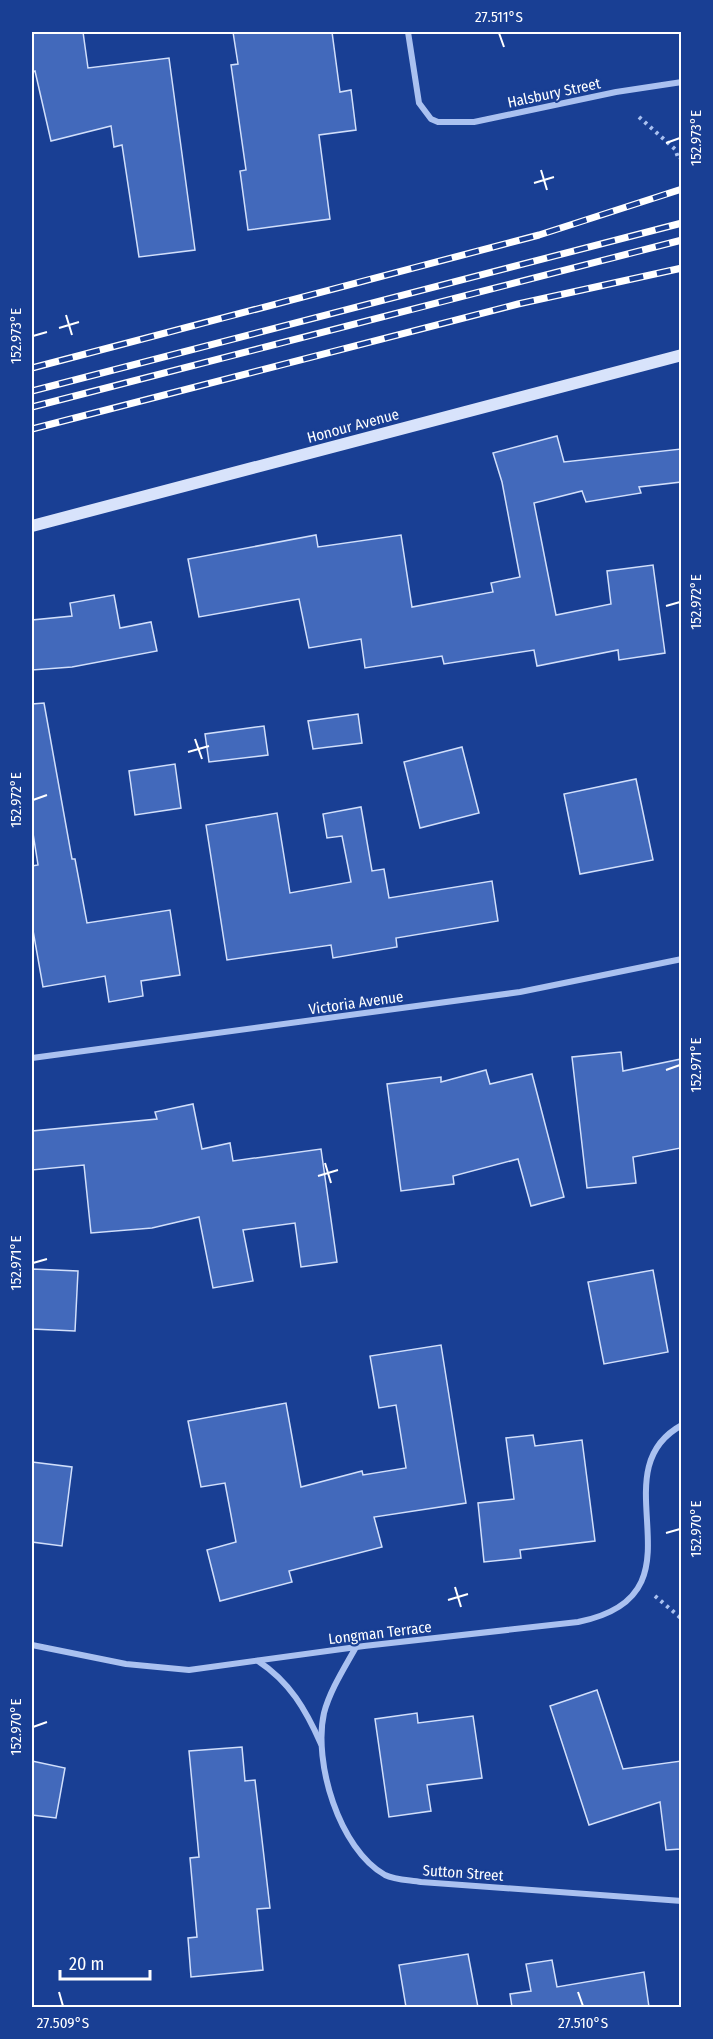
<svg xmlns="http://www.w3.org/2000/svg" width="713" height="2039" viewBox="0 0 713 2039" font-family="'Fira Sans Condensed',sans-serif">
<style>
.building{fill:#4269bb;stroke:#d1dffb;stroke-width:1.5}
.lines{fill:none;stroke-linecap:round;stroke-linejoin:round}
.path{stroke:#aac1f0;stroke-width:4;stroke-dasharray:3 4.5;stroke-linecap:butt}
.minor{stroke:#aac1f0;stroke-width:6}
.secondary{stroke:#d8e3fb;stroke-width:12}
.rail-casing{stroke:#fff;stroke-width:7}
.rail{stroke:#193f94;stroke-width:4.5;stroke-dasharray:14;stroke-linecap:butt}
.ticks{fill:none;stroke:#fff;stroke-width:2}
.labels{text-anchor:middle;stroke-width:4.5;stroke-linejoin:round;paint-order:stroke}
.street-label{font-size:15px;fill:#fff;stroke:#193f94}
.neatline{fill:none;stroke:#fff;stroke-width:2}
.ticks-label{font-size:15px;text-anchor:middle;fill:#fff}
</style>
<rect width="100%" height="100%" fill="#193f94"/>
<g class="building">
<path d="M 32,32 L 83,32 L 88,68 L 169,58 L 195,250 L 139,257 L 122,145 L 114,147 L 111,126 L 51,141 L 35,71 L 32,72 Z"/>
<path d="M 233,32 L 332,32 L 340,92 L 351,90 L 356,130 L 319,135 L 330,219 L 248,230 L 240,171 L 246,170 L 231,65 L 238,64 Z"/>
<path d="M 557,436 L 564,462 L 681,449 L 681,482 L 639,487 L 641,493 L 586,502 L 582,491 L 534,503 L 556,615 L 611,604 L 607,571 L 653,565 L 665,653 L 619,660 L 618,650 L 537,666 L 534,650 L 444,664 L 442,656 L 365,668 L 361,639 L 309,648 L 299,599 L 199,617 L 188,559 L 316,535 L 318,547 L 401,535 L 412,607 L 493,592 L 491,583 L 520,577 L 502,482 L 493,453 Z"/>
<path d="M 114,595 L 120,628 L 151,622 L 157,651 L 72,667 L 32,670 L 32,620 L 72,616 L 70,603 Z"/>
<path d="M 44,703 L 72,859 L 75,859 L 87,923 L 170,910 L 180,975 L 141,981 L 143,996 L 109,1002 L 105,976 L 43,987 L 32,925 L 32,866 L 38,865 L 32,827 L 32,704 Z"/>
<path d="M 358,714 L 362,743 L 313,749 L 308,721 Z"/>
<path d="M 264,726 L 268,755 L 209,762 L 205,734 Z"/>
<path d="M 462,747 L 479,813 L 420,828 L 404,762 Z"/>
<path d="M 175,764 L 181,808 L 135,815 L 129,771 Z"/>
<path d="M 636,779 L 653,860 L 580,874 L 564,794 Z"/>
<path d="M 361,807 L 372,871 L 384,869 L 389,898 L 492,881 L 498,921 L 396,938 L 397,947 L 333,958 L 331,945 L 227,960 L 206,825 L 277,813 L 290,893 L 351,882 L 342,836 L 327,838 L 323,814 Z"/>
<path d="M 621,1052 L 623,1071 L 681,1059 L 681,1148 L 633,1157 L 636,1183 L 587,1188 L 572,1057 Z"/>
<path d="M 486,1070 L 490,1084 L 532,1074 L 564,1197 L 531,1206 L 518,1159 L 453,1176 L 454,1184 L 401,1191 L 387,1084 L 441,1077 L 441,1082 Z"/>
<path d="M 193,1104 L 202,1149 L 230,1143 L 233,1161 L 321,1149 L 337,1262 L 301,1267 L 295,1223 L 243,1230 L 253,1281 L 213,1288 L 199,1217 L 152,1228 L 91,1233 L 84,1165 L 32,1170 L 32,1131 L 157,1119 L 155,1112 Z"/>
<path d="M 32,1269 L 78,1271 L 75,1331 L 32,1329 Z"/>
<path d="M 653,1270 L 668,1352 L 604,1364 L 588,1282 Z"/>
<path d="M 441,1345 L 466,1503 L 374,1517 L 382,1547 L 289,1571 L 292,1582 L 220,1601 L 207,1550 L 236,1542 L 225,1483 L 201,1487 L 188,1421 L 286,1403 L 301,1487 L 362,1471 L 363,1475 L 406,1468 L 396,1405 L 379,1408 L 370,1356 Z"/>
<path d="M 533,1435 L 535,1446 L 582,1440 L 595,1541 L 520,1550 L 521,1558 L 484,1562 L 478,1503 L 514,1499 L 506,1438 Z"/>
<path d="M 32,1462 L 72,1467 L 62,1546 L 32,1542 Z"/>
<path d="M 597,1690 L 623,1769 L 681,1761 L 681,1849 L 666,1850 L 660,1802 L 589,1825 L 550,1706 Z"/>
<path d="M 417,1713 L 418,1723 L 473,1716 L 482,1778 L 427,1785 L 431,1811 L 389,1817 L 375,1719 Z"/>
<path d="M 242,1747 L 245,1781 L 255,1780 L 270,1908 L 257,1909 L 263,1970 L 191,1977 L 188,1938 L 197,1937 L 190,1858 L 199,1857 L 189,1751 Z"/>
<path d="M 32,1761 L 65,1768 L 56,1818 L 32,1815 Z"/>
<path d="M 468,1954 L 478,2007 L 406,2007 L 399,1965 Z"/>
<path d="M 552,1960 L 557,1987 L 644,1972 L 649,2007 L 512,2007 L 510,1994 L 531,1991 L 526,1964 Z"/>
</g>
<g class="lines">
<g class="path">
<path d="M 639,117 L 675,149 L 679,160 L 682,159"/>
<path d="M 655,1596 L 682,1619"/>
</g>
<g class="minor">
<path d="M 408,32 L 419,103 L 431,119 L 438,122 L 474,122 L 616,92 L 682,82"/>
<path d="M 32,1058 L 520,992 L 682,959"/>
<path d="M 32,1645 L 126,1664 L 189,1670 L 364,1646 L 578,1622 C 713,1595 594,1473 682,1425"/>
<path d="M 356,1647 C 345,1667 330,1690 324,1713 C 313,1762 339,1849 385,1875 C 395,1880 410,1880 421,1882 L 682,1901"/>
<path d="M 258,1661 C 290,1682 306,1710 321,1744"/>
</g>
<path class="secondary" d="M 32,526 L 682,355"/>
<defs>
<g id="rail">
<path d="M 32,368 L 539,235 L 682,189"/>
<path d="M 32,391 L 682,223"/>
<path d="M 32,407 L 682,240"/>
<path d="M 32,429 L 518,304 L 682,268"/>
</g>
</defs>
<use href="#rail" class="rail-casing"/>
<use href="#rail" class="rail"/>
</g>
<path class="ticks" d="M 499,33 L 504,47M 666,143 L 680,138M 541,170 L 547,190M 534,183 L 554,177M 66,315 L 72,335M 59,328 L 79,322M 33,336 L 47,332M 666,606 L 680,602M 195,739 L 202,759M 188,752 L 209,746M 33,800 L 47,795M 666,1070 L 680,1065M 325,1163 L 331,1183M 318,1176 L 338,1170M 33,1263 L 47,1259M 666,1533 L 680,1529M 455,1587 L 461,1607M 448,1600 L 468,1594M 33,1727 L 47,1722M 59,1992 L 63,2006M 578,1992 L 583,2006"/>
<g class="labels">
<g class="street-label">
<text transform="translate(554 93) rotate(-12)" y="5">Halsbury Street</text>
<text transform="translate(353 426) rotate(-15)" y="5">Honour Avenue</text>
<text transform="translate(356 1003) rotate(-8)" y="5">Victoria Avenue</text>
<text transform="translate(380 1633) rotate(-7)" y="5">Longman Terrace</text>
<text transform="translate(463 1873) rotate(4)" y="5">Sutton Street</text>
</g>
</g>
<rect width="713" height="2039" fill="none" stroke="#193f94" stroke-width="66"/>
<path d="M60 1970v9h90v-9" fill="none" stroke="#ffffff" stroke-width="3"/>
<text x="69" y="1970" font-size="18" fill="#ffffff" stroke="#193f94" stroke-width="4.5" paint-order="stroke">20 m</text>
<rect x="33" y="33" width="647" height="1973" class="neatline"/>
<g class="ticks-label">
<text x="499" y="22">27.511°S</text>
<text transform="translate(696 138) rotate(-90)" y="5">152.973°E</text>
<text transform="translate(16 336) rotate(-90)" y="5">152.973°E</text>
<text transform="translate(696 602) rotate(-90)" y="5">152.972°E</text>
<text transform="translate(16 800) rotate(-90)" y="5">152.972°E</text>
<text transform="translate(696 1065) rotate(-90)" y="5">152.971°E</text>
<text transform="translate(16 1263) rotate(-90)" y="5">152.971°E</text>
<text transform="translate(696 1529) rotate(-90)" y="5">152.970°E</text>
<text transform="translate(16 1727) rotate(-90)" y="5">152.970°E</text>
<text x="63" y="2028">27.509°S</text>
<text x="583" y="2028">27.510°S</text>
</g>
</svg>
